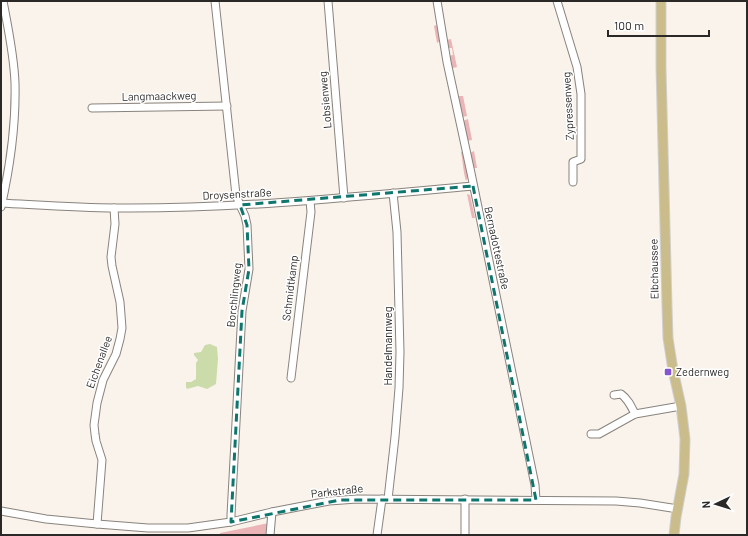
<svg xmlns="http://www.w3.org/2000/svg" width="748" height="536" viewBox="0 0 748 536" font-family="Barlow,sans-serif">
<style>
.green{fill:#ebb4b6}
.water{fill:#ccdbaa}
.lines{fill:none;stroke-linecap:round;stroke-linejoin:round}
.minor-casing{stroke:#89837d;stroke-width:9}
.major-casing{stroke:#d0d0cf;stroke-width:11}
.minor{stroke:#fff;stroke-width:7}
.major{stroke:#cabd8b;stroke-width:9}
.marked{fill:none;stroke:#0f766e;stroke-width:3;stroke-dasharray:8 5;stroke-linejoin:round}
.poi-dot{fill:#8356cf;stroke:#fff;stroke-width:1.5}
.labels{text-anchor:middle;stroke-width:3;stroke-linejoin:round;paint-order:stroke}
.street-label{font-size:11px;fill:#2b2927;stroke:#fff}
.poi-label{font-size:11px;fill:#2b2927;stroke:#fff;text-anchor:start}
</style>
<rect width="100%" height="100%" fill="#f9f3ec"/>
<g class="green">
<path d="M 436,25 L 437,26 L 440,41 L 437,43 L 434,26 Z"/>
<path d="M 451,39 L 457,67 L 453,68 L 451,67 L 449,56 L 453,55 L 452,48 L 447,48 L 447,40 Z"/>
<path d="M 459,96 L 463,96 L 467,116 L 462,117 L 458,97 Z"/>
<path d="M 468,119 L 472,140 L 467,141 L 463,121 Z"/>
<path d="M 463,151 L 468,177 L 466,181 C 463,171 463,162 461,152 Z"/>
<path d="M 474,151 L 477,168 L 473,168 L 470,153 Z"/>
<path d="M 467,194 L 470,195 L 475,218 L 472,218 Z"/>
<path d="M 269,523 L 267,535 L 220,535 L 220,533 Z"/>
</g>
<path class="water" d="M 210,344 L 217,347 L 218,359 L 216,384 L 207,389 L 198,386 L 187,389 L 186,387 L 186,382 L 191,382 L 196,379 L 196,363 L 198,360 L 194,355 L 194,353 L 201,352 L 205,345 Z"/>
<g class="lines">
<defs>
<g id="minor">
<path d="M 215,1 L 236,195 L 240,205 L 245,216 L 247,225 L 249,269 L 242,311 L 231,515 L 231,522"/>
<path d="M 328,1 L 344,198"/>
<path d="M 437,1 L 447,62 L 471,173 L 535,485 L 536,500"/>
<path d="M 557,1 L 577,67 L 581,94 L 581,159 L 573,162 L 573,182"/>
<path d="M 92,108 L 227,106"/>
<path d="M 1,203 C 39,205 78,208 116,208 C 236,209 354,197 473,186"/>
<path d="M 1,207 C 10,167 16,124 15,83 C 14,55 8,28 3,1"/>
<path d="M 291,378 L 311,212 L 310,201"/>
<path d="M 614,395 L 621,394 C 628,399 631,406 635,414"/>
<path d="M 591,434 L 599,434 L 635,414 L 681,406"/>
<path d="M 388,499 L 395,437 L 399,388 L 400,352 L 397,232 L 393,193"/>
<path d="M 465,499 L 465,535"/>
<path d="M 1,511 L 46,519 L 97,524 L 148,528 L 188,528 L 231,522 L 272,512 L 329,501 L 357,499 L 616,501 L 640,503 L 678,509"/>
<path d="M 97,524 L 102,460 L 96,441 L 95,434 L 94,425 L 97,403 L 103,380 L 116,354 L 120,339 L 122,328 L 120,302 L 112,266 L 111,257 L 115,224 L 114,208"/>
<path d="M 270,535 L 272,512"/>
<path d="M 377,535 L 382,499"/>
</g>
<path id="major" d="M 661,1 L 661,68 L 667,306 L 668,338 L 673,370 L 681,406 L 685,439 L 684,474 L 676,517 L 674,535"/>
</defs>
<use href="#minor" class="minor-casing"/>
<use href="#major" class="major-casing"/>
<use href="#minor" class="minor"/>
<use href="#major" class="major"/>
</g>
<path class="marked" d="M 473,186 L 536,500 L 340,500 L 231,522 L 242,311 L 249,269 L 247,225 L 240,205 Z"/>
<rect class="poi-dot" x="664" y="368" width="8" height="8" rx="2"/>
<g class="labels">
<g class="street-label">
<text transform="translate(159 96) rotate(-1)" y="4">Langmaackweg</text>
<text transform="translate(325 100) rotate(-95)" y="4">Lobsienweg</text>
<text transform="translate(568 106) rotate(-93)" y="4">Zypressenweg</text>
<text transform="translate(237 194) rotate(-3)" y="4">Droysenstraße</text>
<text transform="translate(497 248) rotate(78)" y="4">Bernadottestraße</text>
<text transform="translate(654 269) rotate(-91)" y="4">Elbchaussee</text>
<text transform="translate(290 288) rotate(-83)" y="4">Schmidtkamp</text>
<text transform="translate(234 295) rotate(-84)" y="4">Borchlingweg</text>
<text transform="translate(388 346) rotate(-90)" y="4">Handelmannweg</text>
<text transform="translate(99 362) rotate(-70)" y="4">Eichenallee</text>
<text transform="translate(337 491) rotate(-6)" y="4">Parkstraße</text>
</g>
<g class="poi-label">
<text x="676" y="376">Zedernweg</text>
</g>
</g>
<rect width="748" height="536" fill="none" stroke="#2b2927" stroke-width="4"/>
<g transform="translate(716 504) rotate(266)" stroke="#ffffff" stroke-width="3" paint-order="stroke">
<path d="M0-3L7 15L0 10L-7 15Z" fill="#2b2927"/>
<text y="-6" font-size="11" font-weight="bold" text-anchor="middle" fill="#2b2927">N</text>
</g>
<path d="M608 30v6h101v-6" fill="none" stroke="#2b2927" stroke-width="2"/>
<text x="614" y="30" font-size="12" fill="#2b2927" stroke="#ffffff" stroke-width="3" paint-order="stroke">100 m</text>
</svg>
